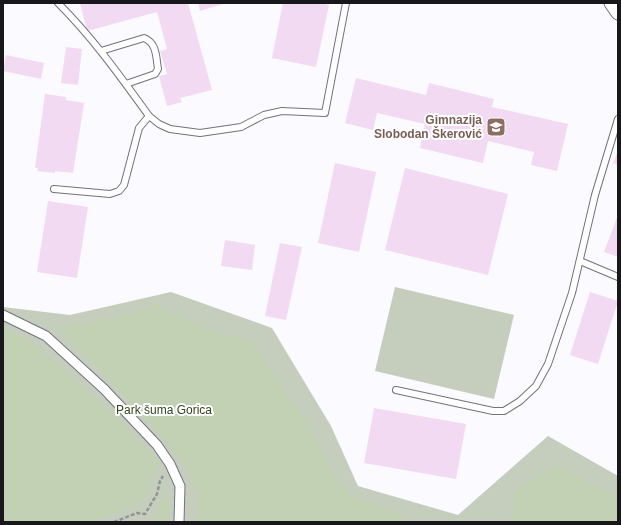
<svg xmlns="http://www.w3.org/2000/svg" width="621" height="525" viewBox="0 0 621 525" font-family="Arial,sans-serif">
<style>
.green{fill:#c5cebd}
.forest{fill:#c2d0b4}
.building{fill:#f1daf2}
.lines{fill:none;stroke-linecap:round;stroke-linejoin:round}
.service-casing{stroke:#71737d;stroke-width:8}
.pedestrian-casing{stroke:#71737d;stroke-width:11}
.minor-casing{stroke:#71737d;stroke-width:15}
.path{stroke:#949498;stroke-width:2.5;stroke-dasharray:4 2;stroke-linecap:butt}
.service{stroke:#fff;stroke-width:6}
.pedestrian{stroke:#fff;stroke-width:9}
.minor{stroke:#fff;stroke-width:13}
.labels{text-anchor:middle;stroke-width:4;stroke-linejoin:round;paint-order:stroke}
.education-label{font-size:12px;font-weight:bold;fill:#785e54;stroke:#fff;text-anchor:end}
.park-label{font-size:12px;fill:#324419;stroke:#fff}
</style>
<rect width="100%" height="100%" fill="#fafaff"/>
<g class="green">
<path d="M 395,287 L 514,315 L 494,399 L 375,371 Z"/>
<path d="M 171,292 L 272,328 L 331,426 L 358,486 L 458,515 L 548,436 L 618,476 L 618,522 L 3,522 L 3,307 L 70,315 Z"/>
</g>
<g class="forest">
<path d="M 157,304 L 195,324 L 254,343 L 277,379 L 307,422 L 331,468 L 352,497 L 394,511 L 410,522 L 197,522 L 197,495 L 188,468 L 156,431 L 59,328 L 121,316 Z"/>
<path d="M 3,328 L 30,341 L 46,355 L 117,417 L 160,462 L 142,502 L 91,522 L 3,522 Z"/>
<path d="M 556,465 L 601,489 L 618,492 L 618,522 L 510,522 L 514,513 L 514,492 Z"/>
<path d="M 163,497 L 170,501 L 168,522 L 147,522 L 155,518 Z"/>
</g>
<g class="building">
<path d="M 80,3 L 188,3 L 212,90 L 180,98 L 182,102 L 167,106 L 159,76 L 167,74 L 160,51 L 167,49 L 157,12 L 87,31 Z"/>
<path d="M 198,3 L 226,3 L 200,11 Z"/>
<path d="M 283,3 L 325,3 L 325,4 L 329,5 L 316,67 L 272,58 Z"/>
<path d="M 66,47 L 82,49 L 78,85 L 61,83 Z"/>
<path d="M 6,55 L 44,63 L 41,79 L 3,71 Z"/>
<path d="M 356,78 L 426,95 L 429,83 L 494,99 L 492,107 L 568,124 L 557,171 L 531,165 L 534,152 L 488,141 L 483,163 L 420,148 L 425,124 L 377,113 L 373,130 L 345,123 Z"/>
<path d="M 45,94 L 66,97 L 66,100 L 84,103 L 73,173 L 55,171 L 55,173 L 37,171 L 38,168 L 35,168 Z"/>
<path d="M 618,151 L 618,165 L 613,163 Z"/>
<path d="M 335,163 L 376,172 L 359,252 L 318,243 Z"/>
<path d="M 405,168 L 508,194 L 488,275 L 385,250 Z"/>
<path d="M 48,201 L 88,207 L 77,278 L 37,272 Z"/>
<path d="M 618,215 L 618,257 L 604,252 Z"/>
<path d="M 225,240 L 255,245 L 252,270 L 221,266 Z"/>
<path d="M 280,243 L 302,247 L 286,320 L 265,316 Z"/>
<path d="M 590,292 L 618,301 L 598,364 L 570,355 Z"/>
<path d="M 374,408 L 466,424 L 456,479 L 364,463 Z"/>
</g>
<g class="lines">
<defs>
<g id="service">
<path d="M 58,3 C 93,38 120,76 149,116 L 159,124 L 170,129 L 200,133 L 241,127 L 264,115 L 282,111 L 325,113 L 346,3"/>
<path d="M 101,51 L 144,38 C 157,43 156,57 158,69 L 155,74 L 126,84"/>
<path d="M 54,189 L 110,194 L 119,191 L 124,185 L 139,128 L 149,116"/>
<path d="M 580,261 L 618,277"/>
<path d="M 396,390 L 493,411 L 504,411 L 520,401 L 536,386 L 548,364 L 572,293 L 595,195 L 618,119"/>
</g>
<path id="pedestrian" d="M 3,315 L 46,336 L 104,389 L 157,445 L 170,464 L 180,486 L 179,522"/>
<path id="minor" d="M 611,3 L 618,13"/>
</defs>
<use href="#service" class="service-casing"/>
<use href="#pedestrian" class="pedestrian-casing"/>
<use href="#minor" class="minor-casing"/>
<path class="path" d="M 114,522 L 137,513 L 145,514 L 157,494 L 160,481 L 163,476"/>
<use href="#service" class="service"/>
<use href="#pedestrian" class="pedestrian"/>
<use href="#minor" class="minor"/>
</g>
<defs>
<symbol id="school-square" viewBox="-11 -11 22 22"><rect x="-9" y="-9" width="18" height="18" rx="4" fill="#8d6e63" stroke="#fff"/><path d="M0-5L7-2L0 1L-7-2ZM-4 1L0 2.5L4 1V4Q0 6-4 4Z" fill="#fff"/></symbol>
</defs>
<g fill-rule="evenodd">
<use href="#school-square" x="485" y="116" width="22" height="22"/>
</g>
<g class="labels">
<g class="education-label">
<text x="482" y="124">Gimnazija<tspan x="482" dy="14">Slobodan Škerović</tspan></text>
</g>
<g class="park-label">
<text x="164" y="414">Park šuma Gorica</text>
</g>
</g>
<rect width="621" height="525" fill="none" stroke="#18181c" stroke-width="8"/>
</svg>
